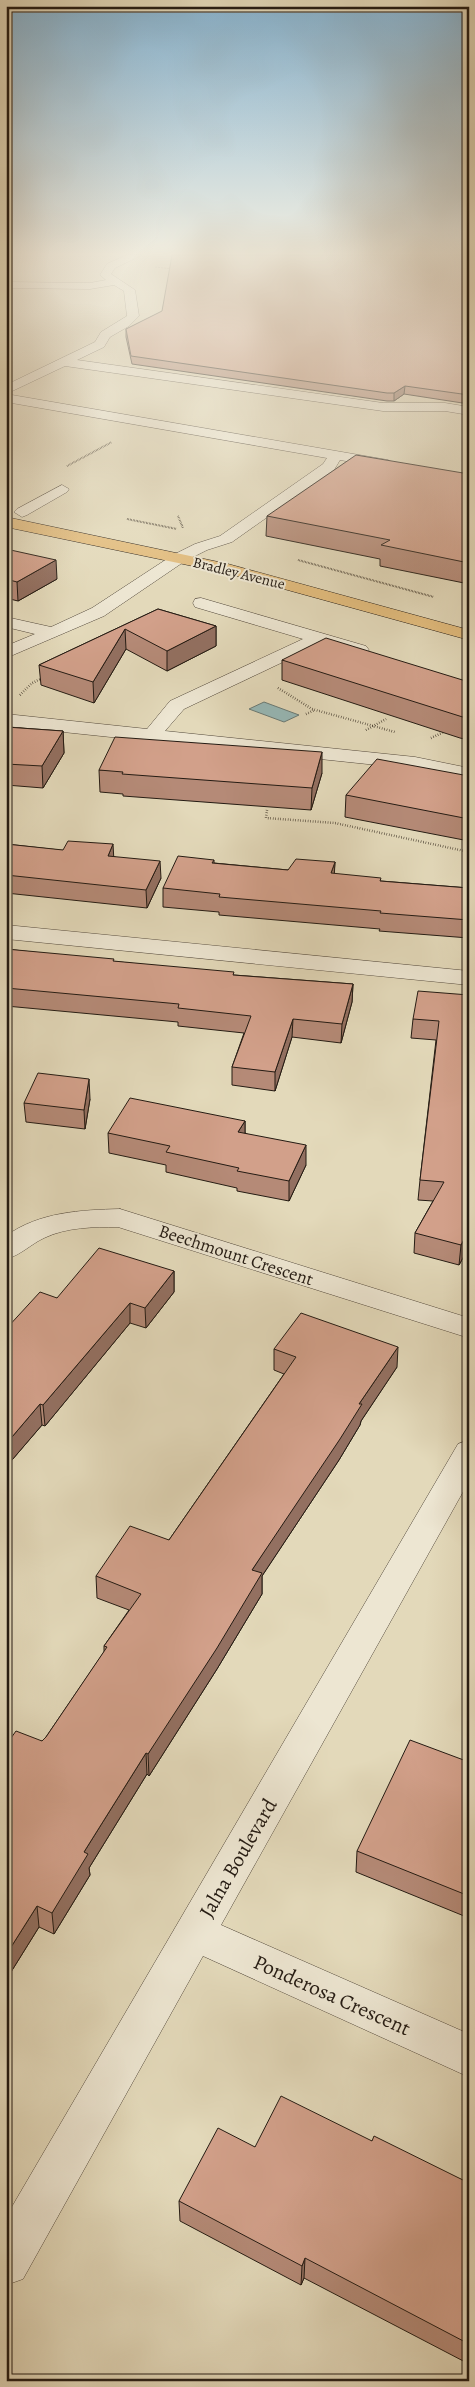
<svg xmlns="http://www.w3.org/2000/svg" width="475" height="2387" viewBox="0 0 475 2387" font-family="Alegreya,serif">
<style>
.water{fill:#97b9b8;stroke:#697a76}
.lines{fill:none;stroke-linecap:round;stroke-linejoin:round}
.minor-casing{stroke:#544a3d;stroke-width:1}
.major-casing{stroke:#241b13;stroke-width:1}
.path-far2{stroke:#241b13;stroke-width:1;stroke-dasharray:0.5 1;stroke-linecap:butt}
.path-far1{stroke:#241b13;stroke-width:2;stroke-dasharray:0.5 1;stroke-linecap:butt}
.path{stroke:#241b13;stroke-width:2.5;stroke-dasharray:0.5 2;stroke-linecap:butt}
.minor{fill:#ede6d2;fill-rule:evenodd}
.major{fill:#e2bc7d;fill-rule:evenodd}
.wall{fill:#b58a77;stroke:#241b13}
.shaded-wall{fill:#937061;stroke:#241b13}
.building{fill:#d2a08a;stroke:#241b13}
.labels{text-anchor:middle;stroke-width:4;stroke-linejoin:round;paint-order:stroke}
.far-street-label{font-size:15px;fill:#241b13;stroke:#ede6d2}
.street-label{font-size:18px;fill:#241b13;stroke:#ede6d2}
.near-street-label{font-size:21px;fill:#241b13;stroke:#ede6d2}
</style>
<rect width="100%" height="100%" fill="#e3d9ba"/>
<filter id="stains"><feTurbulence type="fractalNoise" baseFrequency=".004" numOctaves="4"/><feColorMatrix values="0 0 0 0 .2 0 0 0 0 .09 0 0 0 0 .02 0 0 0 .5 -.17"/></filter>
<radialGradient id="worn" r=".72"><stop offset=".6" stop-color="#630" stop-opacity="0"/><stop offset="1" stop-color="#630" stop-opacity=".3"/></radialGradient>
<path class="water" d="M 264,702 L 299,715 L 284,722 L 249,709 Z"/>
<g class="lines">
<defs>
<g id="minor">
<path d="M 127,255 L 142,255 L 115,268 L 111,274 L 135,290 L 139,316 L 129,326 L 110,337 L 104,347 L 77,360 L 383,403 L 445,403 L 469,407 L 469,415 L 445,411 L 383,411 L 65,366 L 6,394 L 6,385 L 95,342 L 101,332 L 127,316 L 124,291 L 114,285 L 90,289 L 6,288 L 6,282 L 90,283 L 106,280 L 100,275 L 107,264 Z"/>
<path d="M 6,394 L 388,460 L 395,464 L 388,468 L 340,460 L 334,470 L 232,542 L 207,550 L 185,561 L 104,616 L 6,658 L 6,646 L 35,634 L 6,627 L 6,617 L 51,627 L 92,608 L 173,555 L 195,544 L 220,536 L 323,464 L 327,458 L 6,402 Z"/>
<path d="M 62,485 L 69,489 L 67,492 L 27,515 L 22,517 L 14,512 L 17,509 Z"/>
<path d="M 201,598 L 366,646 L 369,650 L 366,654 L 360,655 L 321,644 L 184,709 L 165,731 L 415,757 L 469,768 L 469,780 L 415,769 L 6,726 L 6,714 L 147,729 L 170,701 L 303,639 L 195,607 L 193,603 L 195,599 Z"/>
<path d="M 6,925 L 469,971 L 469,985 L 6,939 Z"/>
<path d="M 120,1209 L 469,1318 L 469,1338 L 118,1227 C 93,1227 67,1227 44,1238 C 31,1244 21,1255 6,1259 L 6,1236 C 39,1212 81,1210 120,1209 Z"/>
<path d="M 469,1440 L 469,1481 L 221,1925 L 469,2034 L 469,2077 L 203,1956 L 23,2279 L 6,2285 L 6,2217 L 458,1444 Z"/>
</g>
<path id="major" d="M 6,517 L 228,564 L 469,630 L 469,640 L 226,573 L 6,527 Z"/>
</defs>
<use href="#minor" class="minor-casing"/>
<use href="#major" class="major-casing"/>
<path class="path-far2" d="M 155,267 L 173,269"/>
<g class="path-far1">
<path d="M 67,466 L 112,442"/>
<path d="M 178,516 L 183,528"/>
<path d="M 127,519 L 177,529"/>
<path d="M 298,560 L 434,597"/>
</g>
<g class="path">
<path d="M 278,688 L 312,709 L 395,732"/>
<path d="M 20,695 L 32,683 L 43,678"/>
<path d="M 306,714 L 315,710"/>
<path d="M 366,730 L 386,719"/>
<path d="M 431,738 L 446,731"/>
<path d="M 267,810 L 266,818 L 335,823 L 469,852"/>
</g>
<use href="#minor" class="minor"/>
<use href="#major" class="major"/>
</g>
<g class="wall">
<path d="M 469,255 L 469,404 L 404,394 L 394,401 L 387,401 L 132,364 L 126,337 L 126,329 Z"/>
<path d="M 469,474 L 469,584 L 380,566 L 380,559 L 266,536 L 267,516 Z"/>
<path d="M 6,549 L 57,579 L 18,601 L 6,598 Z"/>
<path d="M 158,609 L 216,626 L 216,646 L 167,671 L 126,649 L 94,703 L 41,685 L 39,665 Z"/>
<path d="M 282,660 L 469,682 L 469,740 L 460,738 L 282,680 Z"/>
<path d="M 6,727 L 63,731 L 64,753 L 43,788 L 6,785 Z"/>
<path d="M 99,770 L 322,773 L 311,810 L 123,796 L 123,794 L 100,792 Z"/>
<path d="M 469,776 L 469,841 L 345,817 L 346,795 Z"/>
<path d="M 6,844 L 113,856 L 161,878 L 147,908 L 6,893 Z"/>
<path d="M 214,860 L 214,863 L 288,870 L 335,862 L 334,874 L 381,881 L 469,888 L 469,938 L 379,931 L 380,929 L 219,915 L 219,912 L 163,907 L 163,888 Z"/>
<path d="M 6,949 L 234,975 L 353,984 L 352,1002 L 341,1043 L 292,1037 L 275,1091 L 232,1085 L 232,1067 L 244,1033 L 178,1026 L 178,1022 L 6,1006 Z"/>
<path d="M 469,995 L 469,1247 L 459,1265 L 414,1253 L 415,1233 L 433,1201 L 418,1200 L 420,1180 L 436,1040 L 411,1038 L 413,1019 Z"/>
<path d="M 90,1099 L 85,1129 L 26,1122 L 24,1103 Z"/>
<path d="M 245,1121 L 245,1133 L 306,1165 L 289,1201 L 237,1191 L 237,1188 L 166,1172 L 166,1165 L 109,1153 L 108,1133 Z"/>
<path d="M 174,1271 L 174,1292 L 146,1328 L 130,1323 L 45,1426 L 42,1425 L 6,1467 L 6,1329 L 57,1298 Z"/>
<path d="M 274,1349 L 397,1367 L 361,1421 L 360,1425 L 339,1460 L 262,1576 L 262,1594 L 217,1669 L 149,1776 L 147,1774 L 89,1868 L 90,1875 L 54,1934 L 39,1927 L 6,1980 L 6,1745 L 42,1741 L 46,1737 L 104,1652 L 104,1646 L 129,1610 L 97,1598 L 96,1576 L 169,1540 L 284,1374 L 274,1370 Z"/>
<path d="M 469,1642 L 469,1668 L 464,1667 L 467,1645 Z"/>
<path d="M 469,1762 L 469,1918 L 356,1872 L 357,1851 Z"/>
<path d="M 372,2141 L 469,2183 L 469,2364 L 304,2278 L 301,2285 L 180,2221 L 179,2201 L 255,2147 Z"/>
</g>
<g class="shaded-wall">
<path d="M 405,386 L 404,394 L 394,401 L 394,393 Z"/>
<path d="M 56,560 L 57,579 L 18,601 L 17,582 Z"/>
<path d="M 216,626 L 216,646 L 167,671 L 167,651 Z"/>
<path d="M 125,629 L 126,649 L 94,703 L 93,682 Z"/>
<path d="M 63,731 L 64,753 L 43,788 L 42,766 Z"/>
<path d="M 322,752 L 322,773 L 311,810 L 312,788 Z"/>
<path d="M 113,844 L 114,862 L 108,856 Z"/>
<path d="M 160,861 L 161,878 L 147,908 L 146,890 Z"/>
<path d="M 335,862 L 334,880 L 331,873 Z"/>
<path d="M 353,984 L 352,1002 L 341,1043 L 342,1024 Z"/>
<path d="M 293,1019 L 292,1037 L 275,1091 L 275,1072 Z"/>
<path d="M 89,1079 L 90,1099 L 85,1129 L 84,1110 Z"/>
<path d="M 245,1121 L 245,1141 L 238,1132 Z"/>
<path d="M 306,1145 L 306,1165 L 289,1201 L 289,1181 Z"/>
<path d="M 469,1230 L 469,1247 L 459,1265 L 461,1245 Z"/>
<path d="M 174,1271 L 174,1292 L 146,1328 L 145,1308 Z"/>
<path d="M 130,1303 L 130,1323 L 45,1426 L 43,1405 Z"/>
<path d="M 398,1347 L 397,1367 L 361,1421 L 360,1425 L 339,1460 L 262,1576 L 262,1594 L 217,1669 L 149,1776 L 148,1754 L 252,1570 L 359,1404 Z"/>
<path d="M 40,1404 L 42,1425 L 6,1467 L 6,1444 Z"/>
<path d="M 146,1753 L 147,1774 L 89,1868 L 90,1875 L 54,1934 L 52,1913 L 84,1852 Z"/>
<path d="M 37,1906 L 39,1927 L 6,1980 L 6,1955 Z"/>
<path d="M 305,2258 L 304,2278 L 301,2285 L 302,2266 Z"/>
</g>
<g class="building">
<path d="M 172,255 L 469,255 L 469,395 L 405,386 L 394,393 L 387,393 L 131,356 L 126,329 L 162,311 Z"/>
<path d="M 356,455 L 469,474 L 469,563 L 381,545 L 390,540 L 267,516 Z"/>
<path d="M 6,549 L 56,560 L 17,582 L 6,579 Z"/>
<path d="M 158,609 L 216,626 L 167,651 L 125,629 L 93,682 L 39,665 Z"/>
<path d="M 326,638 L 469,682 L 469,719 L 282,660 Z"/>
<path d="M 6,727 L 63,731 L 42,766 L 6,764 Z"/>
<path d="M 115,737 L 322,752 L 312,788 L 122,774 L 123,772 L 99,770 Z"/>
<path d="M 377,759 L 469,776 L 469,819 L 346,795 Z"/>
<path d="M 68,841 L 113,844 L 108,856 L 160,861 L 146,890 L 6,875 L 6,844 L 63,850 Z"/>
<path d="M 178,856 L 214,860 L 212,863 L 288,870 L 296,859 L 335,862 L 331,873 L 381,878 L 380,881 L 469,888 L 469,920 L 380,913 L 381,911 L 219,897 L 220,894 L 163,888 Z"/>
<path d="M 6,949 L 114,959 L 113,961 L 234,972 L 233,975 L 353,984 L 342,1024 L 293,1019 L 275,1072 L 232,1067 L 251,1016 L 178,1008 L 179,1004 L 6,988 Z"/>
<path d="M 418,991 L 469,995 L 469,1230 L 461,1245 L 415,1233 L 444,1182 L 420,1180 L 439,1021 L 413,1019 Z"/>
<path d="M 38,1073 L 89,1079 L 84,1110 L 24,1103 Z"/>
<path d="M 130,1098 L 245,1121 L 238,1132 L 306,1145 L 289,1181 L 237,1171 L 239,1168 L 166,1152 L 170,1146 L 108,1133 Z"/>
<path d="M 99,1248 L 174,1271 L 145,1308 L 130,1303 L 43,1405 L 40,1404 L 6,1444 L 6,1329 L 40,1292 L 57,1298 Z"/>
<path d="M 301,1313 L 398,1347 L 359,1404 L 362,1404 L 340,1439 L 252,1570 L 262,1573 L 217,1648 L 148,1754 L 146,1753 L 84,1852 L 88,1854 L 52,1913 L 37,1906 L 6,1955 L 6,1790 L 10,1785 L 6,1783 L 6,1745 L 16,1731 L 42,1741 L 46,1737 L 107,1647 L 104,1646 L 141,1594 L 96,1576 L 130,1526 L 169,1540 L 296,1357 L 274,1349 Z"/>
<path d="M 410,1740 L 469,1762 L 469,1896 L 357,1851 Z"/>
<path d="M 281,2096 L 372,2141 L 374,2136 L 469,2183 L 469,2344 L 305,2258 L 302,2266 L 179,2201 L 218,2128 L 255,2147 Z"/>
</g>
<linearGradient id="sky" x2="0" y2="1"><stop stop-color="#87b6d5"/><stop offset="0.43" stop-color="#f2eee0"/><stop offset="1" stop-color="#f2eee0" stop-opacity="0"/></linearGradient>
<rect width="475" height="590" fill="url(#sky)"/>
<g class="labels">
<g class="far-street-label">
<text transform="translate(239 573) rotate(14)" y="5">Bradley Avenue</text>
</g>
<g class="street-label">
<text transform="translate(236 1255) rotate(18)" y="6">Beechmount Crescent</text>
</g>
<g class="near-street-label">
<text transform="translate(238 1858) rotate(-60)" y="7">Jalna Boulevard</text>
<text transform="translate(332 1995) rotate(24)" y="7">Ponderosa Crescent</text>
</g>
</g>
<rect width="475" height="2387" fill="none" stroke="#e3d9ba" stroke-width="25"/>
<rect x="8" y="8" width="460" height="2372" fill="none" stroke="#241b13" stroke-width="2.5"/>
<rect x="12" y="12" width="450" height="2362" fill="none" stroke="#241b13"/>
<rect width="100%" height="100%" filter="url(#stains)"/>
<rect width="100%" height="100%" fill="url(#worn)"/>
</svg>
